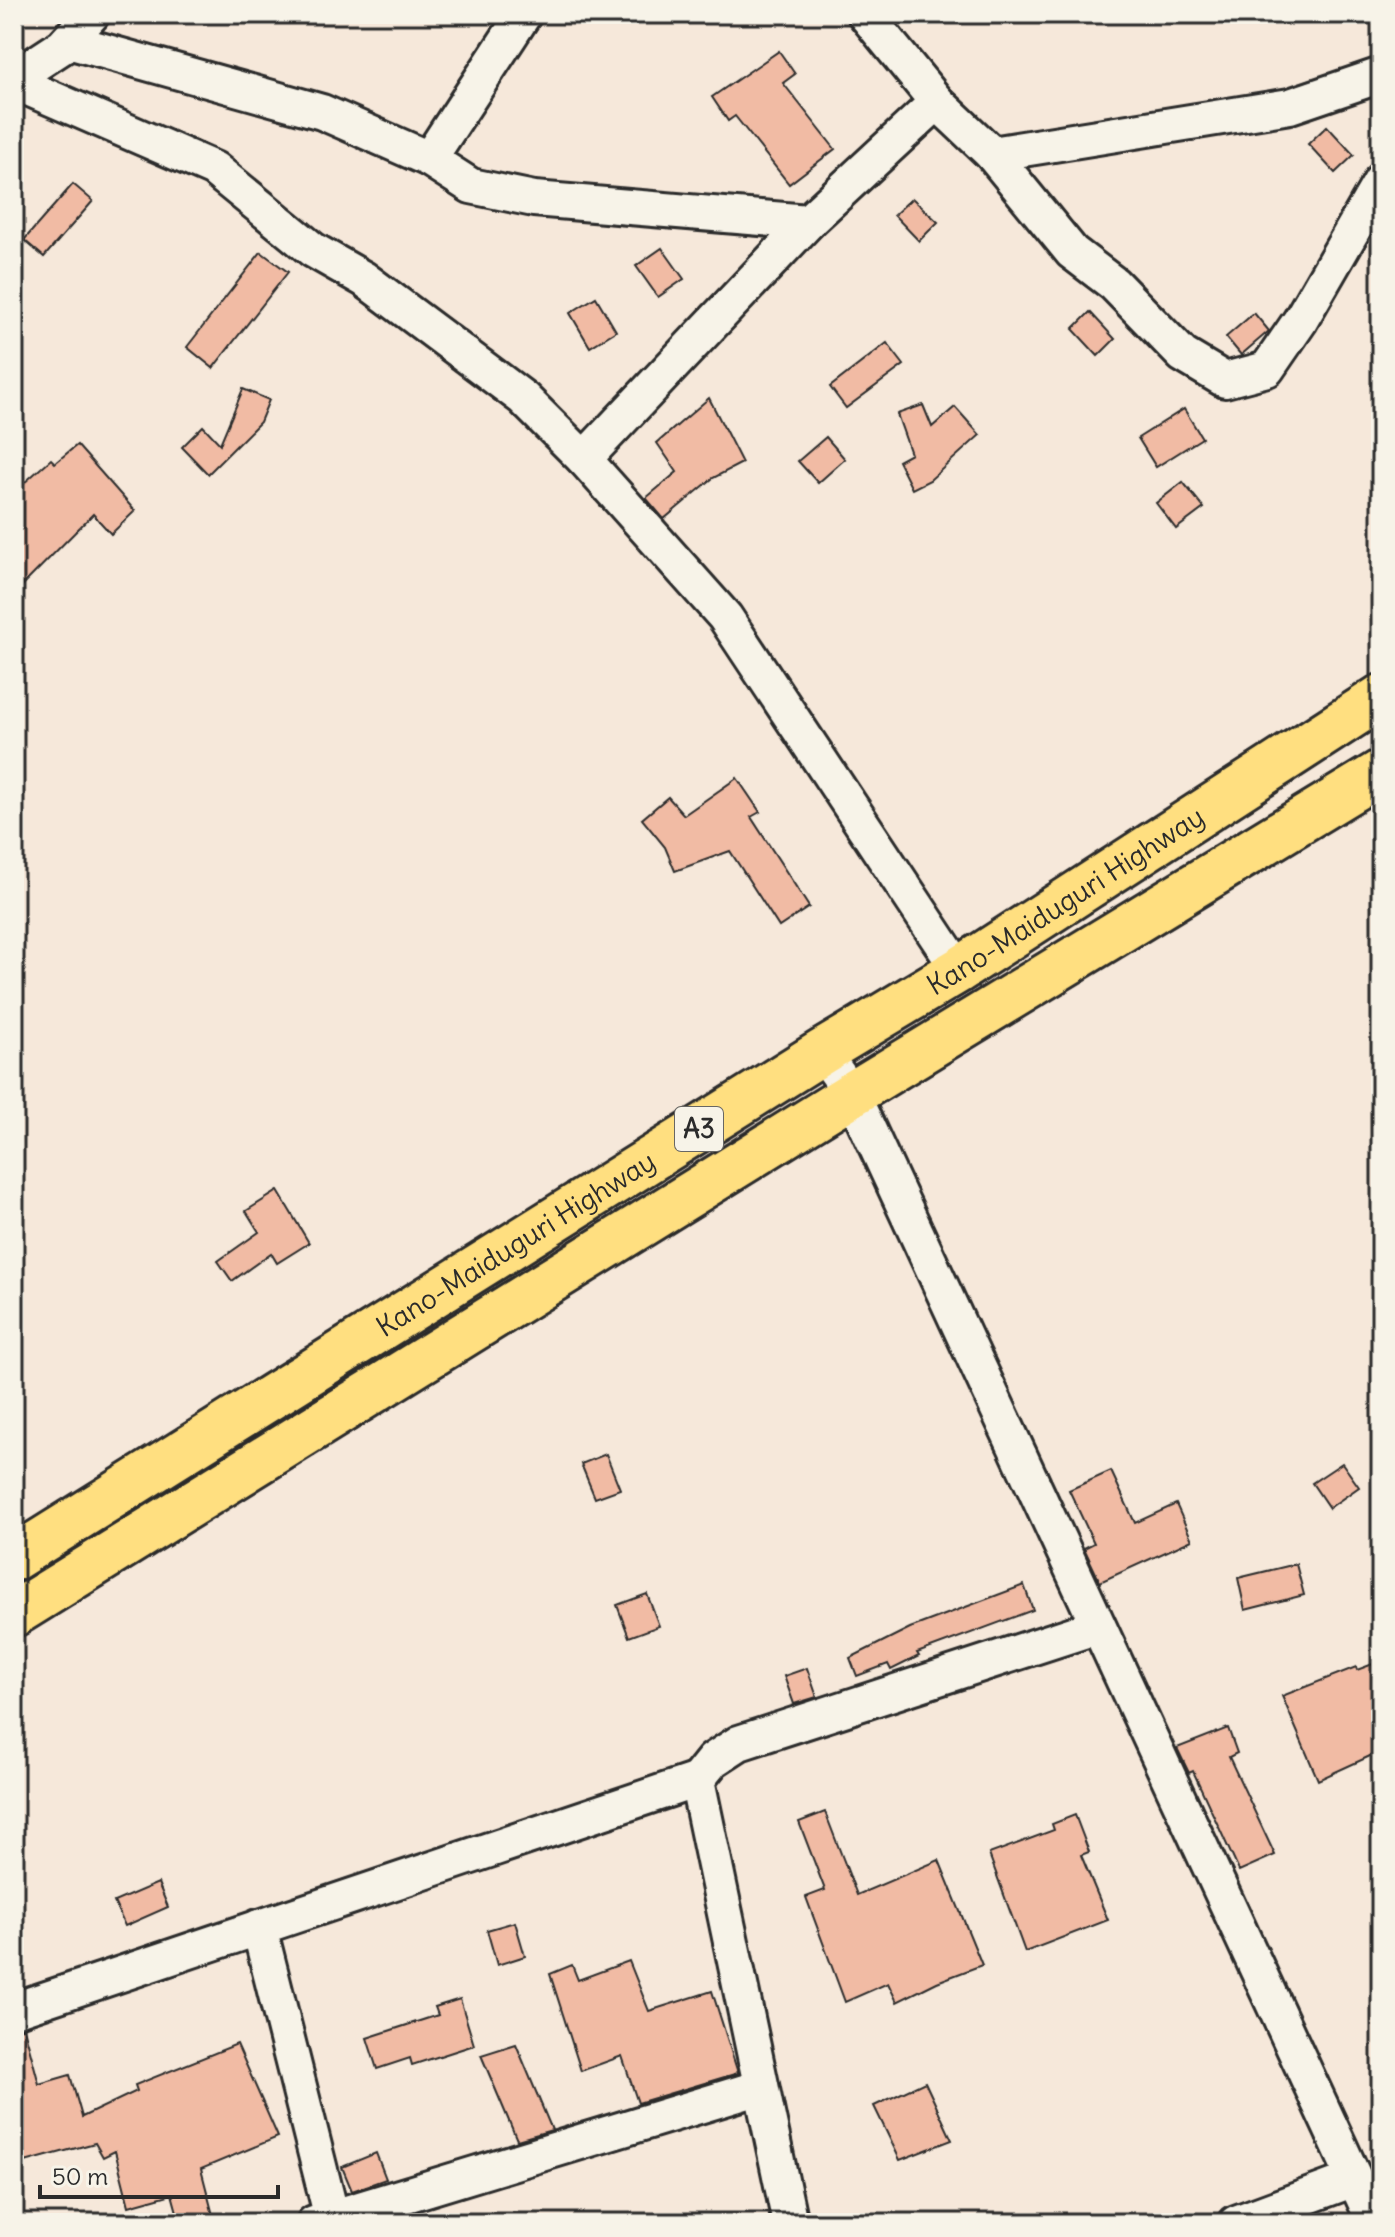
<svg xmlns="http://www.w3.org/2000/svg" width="1395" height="2237" viewBox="0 0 1395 2237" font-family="Delius,sans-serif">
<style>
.building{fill:#f1bba4;stroke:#2b2b2b;stroke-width:2}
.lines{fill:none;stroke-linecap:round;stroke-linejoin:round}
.minor-casing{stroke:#2b2b2b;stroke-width:40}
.highway-casing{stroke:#2b2b2b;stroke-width:50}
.minor{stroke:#f7f3e8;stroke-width:34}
.highway{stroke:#ffdf80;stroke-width:44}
.labels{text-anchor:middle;stroke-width:6;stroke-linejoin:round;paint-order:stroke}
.shield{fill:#f7f3e8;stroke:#686764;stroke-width:2}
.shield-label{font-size:26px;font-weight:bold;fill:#2b2b2b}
.street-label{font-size:28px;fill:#2b2b2b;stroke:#f7f3e8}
</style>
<rect width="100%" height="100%" fill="#f6e8da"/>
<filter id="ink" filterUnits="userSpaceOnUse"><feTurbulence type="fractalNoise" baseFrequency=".0125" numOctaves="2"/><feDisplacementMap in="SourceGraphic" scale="16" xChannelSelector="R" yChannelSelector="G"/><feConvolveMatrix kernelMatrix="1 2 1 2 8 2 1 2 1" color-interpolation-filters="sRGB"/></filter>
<g filter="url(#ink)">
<g class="building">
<path d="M 779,51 L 795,74 L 783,83 L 835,149 L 789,184 L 735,116 L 728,121 L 712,97 Z"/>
<path d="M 1327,126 L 1354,155 L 1335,173 L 1308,144 Z"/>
<path d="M 73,184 L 93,201 L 44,257 L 24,240 Z"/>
<path d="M 912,198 L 938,222 L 919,241 L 894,215 Z"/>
<path d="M 662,248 L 684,279 L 658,297 L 636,266 Z"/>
<path d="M 261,252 L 288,272 L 213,368 L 187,347 Z"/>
<path d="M 596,297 L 616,331 L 590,347 L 570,313 Z"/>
<path d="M 1090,312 L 1115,339 L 1098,356 L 1073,329 Z"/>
<path d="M 1254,313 L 1269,331 L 1241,355 L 1226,337 Z"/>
<path d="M 887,343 L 904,365 L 846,408 L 830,387 Z"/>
<path d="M 243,389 L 269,400 L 260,422 L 208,474 L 182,447 L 203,426 L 220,444 Z"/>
<path d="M 709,398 L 742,463 L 713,478 L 664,519 L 646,498 L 677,472 L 657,443 Z"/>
<path d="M 923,405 L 932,427 L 955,407 L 980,435 L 930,480 L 912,489 L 898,461 L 911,454 L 897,414 Z"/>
<path d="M 1184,409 L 1202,438 L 1156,467 L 1138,438 Z"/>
<path d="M 826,437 L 845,459 L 818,483 L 798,461 Z"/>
<path d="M 77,445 L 135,511 L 111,534 L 93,514 L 14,594 L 14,492 L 51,459 L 55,463 Z"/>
<path d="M 1183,482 L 1204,508 L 1176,529 L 1156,503 Z"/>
<path d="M 737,778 L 760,812 L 751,817 L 809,907 L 779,927 L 730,851 L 675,871 L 665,847 L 642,819 L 668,797 L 684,815 Z"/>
<path d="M 278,1191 L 309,1243 L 277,1263 L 271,1253 L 232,1281 L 218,1261 L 259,1232 L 246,1211 Z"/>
<path d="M 606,1454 L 620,1489 L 595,1498 L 581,1464 Z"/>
<path d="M 1342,1463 L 1359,1487 L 1329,1508 L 1312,1483 Z"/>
<path d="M 1111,1471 L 1135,1523 L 1176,1504 L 1192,1540 L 1100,1582 L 1084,1548 L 1094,1543 L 1069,1490 Z"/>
<path d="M 1296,1564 L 1304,1595 L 1245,1610 L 1238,1578 Z"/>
<path d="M 1024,1585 L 1033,1610 L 917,1653 L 919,1656 L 891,1670 L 888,1664 L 857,1676 L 850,1658 L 910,1628 Z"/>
<path d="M 647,1594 L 659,1626 L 629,1637 L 617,1605 Z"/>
<path d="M 1381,1661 L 1381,1751 L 1318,1780 L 1282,1696 L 1356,1667 L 1357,1670 Z"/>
<path d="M 807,1668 L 817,1697 L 794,1704 L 784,1676 Z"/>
<path d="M 1228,1728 L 1237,1753 L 1229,1757 L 1275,1855 L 1239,1871 L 1193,1771 L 1189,1773 L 1177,1748 Z"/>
<path d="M 825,1812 L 857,1895 L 939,1860 L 982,1965 L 937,1982 L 897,2002 L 888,1983 L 845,2002 L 806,1897 L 825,1890 L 799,1822 Z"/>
<path d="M 1075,1815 L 1089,1852 L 1081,1855 L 1108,1920 L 1025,1952 L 989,1854 L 1054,1830 L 1052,1824 Z"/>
<path d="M 158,1883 L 168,1907 L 125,1926 L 114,1902 Z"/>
<path d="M 515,1922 L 525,1956 L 497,1965 L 487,1930 Z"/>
<path d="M 629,1961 L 649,2011 L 712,1991 L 738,2073 L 638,2103 L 622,2056 L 581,2071 L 550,1974 L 572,1965 L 578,1980 Z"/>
<path d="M 460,1999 L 474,2045 L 412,2065 L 410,2058 L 377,2069 L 367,2038 L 438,2015 L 435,2007 Z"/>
<path d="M 24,2028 L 39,2084 L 70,2075 L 82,2117 L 137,2091 L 135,2085 L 237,2044 L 278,2137 L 201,2169 L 215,2223 L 180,2223 L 172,2194 L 129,2206 L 115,2151 L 103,2157 L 95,2143 L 14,2165 L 14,2029 Z"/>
<path d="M 516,2044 L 552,2130 L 517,2140 L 481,2055 Z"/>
<path d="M 925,2082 L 952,2140 L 900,2160 L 874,2106 Z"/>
<path d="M 376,2153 L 386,2179 L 352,2191 L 342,2167 Z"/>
</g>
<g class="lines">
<defs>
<g id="minor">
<path d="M 865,14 L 937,102 L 992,154 L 1072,252 L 1114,284 L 1183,355 L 1225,380 L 1267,369 L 1300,321 L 1381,181"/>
<path d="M 68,41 L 322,112 L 429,159 L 471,186 L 534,199 L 808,222"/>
<path d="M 14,78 L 63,46 L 92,14"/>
<path d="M 14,82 L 214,169 L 313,250 L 364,279 L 523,398 L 584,459 L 725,617 L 959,970"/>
<path d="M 992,154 L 1290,106 L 1381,75"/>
<path d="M 429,159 L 524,14"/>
<path d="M 584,459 L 811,219 L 937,102"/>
<path d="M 822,1052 L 852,1094 L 1375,2223"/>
<path d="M 259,1927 L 332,2218"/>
<path d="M 14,2010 L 697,1780"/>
<path d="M 314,2223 L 761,2087"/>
<path d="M 790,2223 L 697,1780 L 713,1760 L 739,1743 L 1098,1626"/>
<path d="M 1236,2223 L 1354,2179"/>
</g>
<g id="highway">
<path id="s1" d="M 14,1558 L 822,1052 L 959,970 L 1381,697"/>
<path d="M 14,1614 L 852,1094 L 1381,772"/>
</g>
</defs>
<use href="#minor" class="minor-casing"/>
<use href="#highway" class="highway-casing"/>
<use href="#minor" class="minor"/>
<use href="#highway" class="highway"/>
</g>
</g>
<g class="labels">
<rect class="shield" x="675" y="1107" width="48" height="44" rx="6"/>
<g class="shield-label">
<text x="699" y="1138">A3</text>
</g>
<g class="street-label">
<text dy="10" stroke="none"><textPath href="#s1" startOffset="1240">Kano-Maiduguri Highway</textPath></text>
<text dy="10" stroke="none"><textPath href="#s1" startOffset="592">Kano-Maiduguri Highway</textPath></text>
</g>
</g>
<rect width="1395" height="2237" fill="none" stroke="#f7f3e8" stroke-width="48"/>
<rect x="24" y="24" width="1347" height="2189" fill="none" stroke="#2b2b2b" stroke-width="3" filter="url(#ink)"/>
<path d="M40 2185v12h238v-12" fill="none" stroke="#2b2b2b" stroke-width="4"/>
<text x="52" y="2185" font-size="24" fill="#2b2b2b" stroke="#f7f3e8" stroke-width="6" paint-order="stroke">50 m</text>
</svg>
